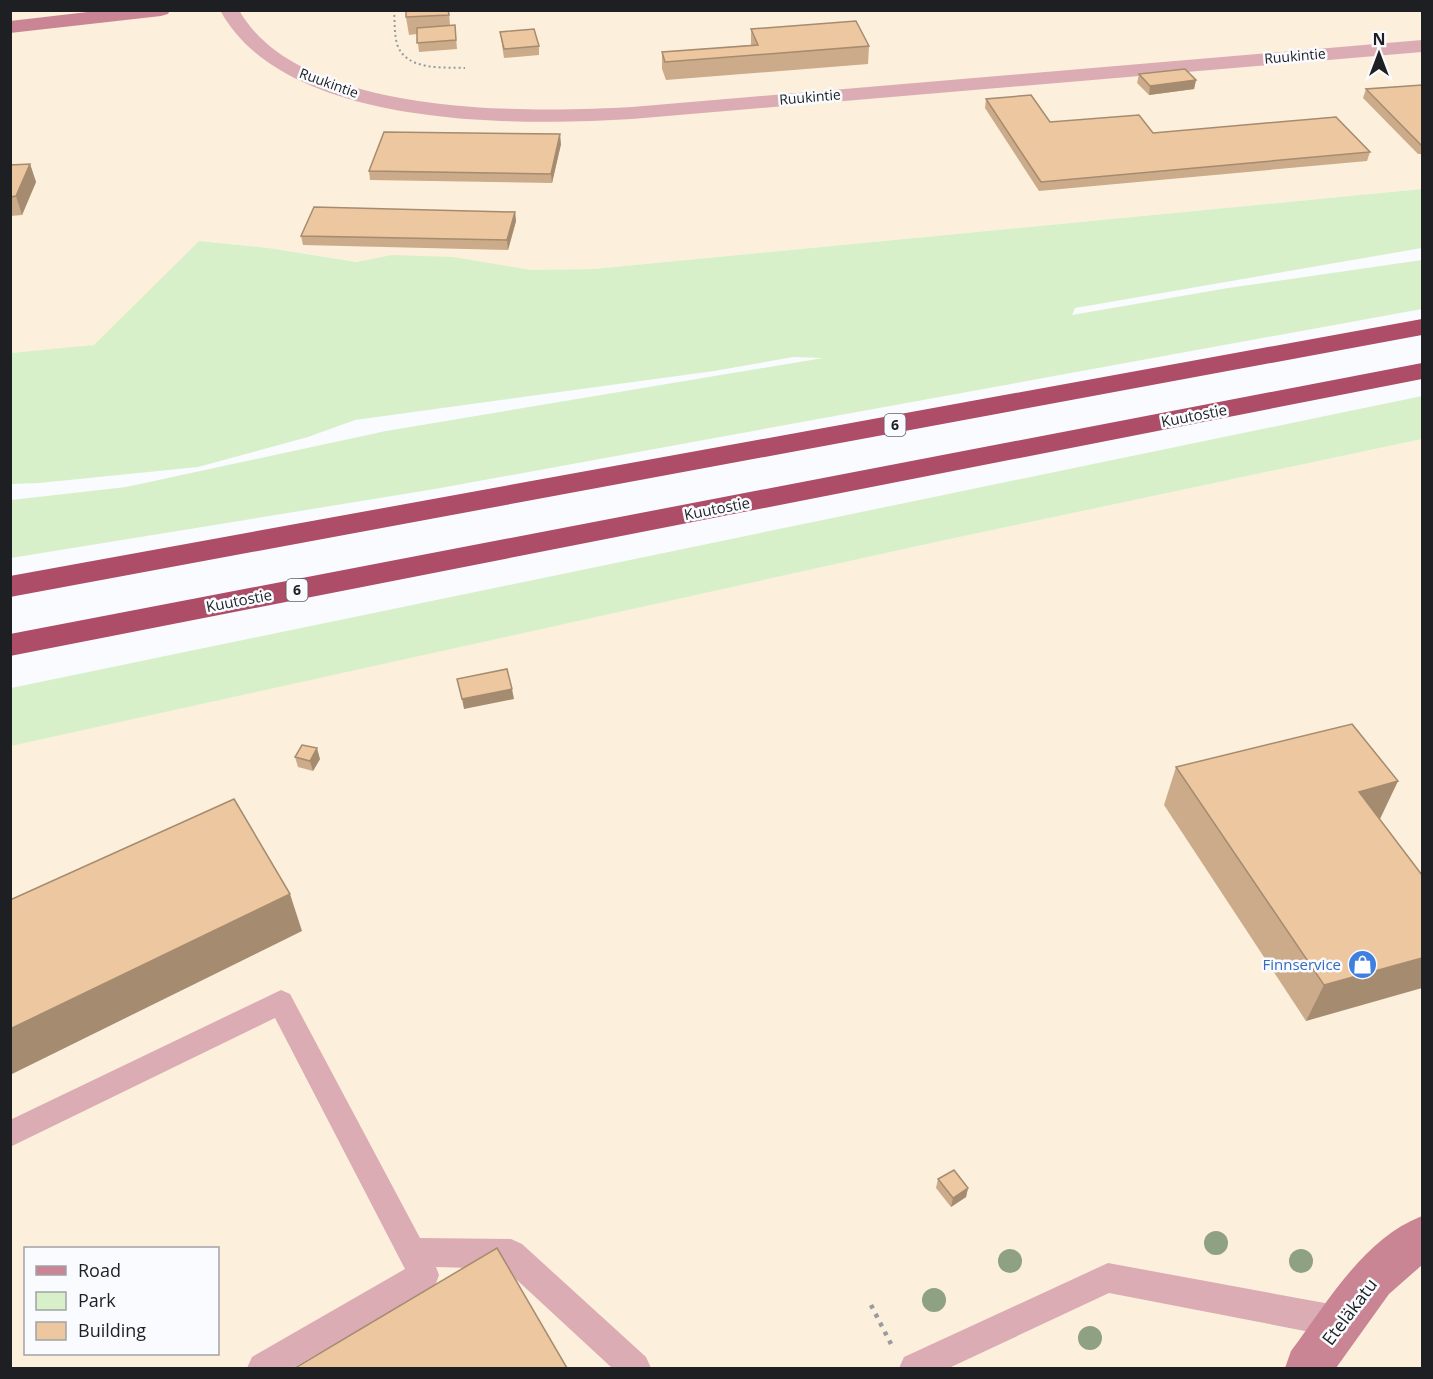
<svg xmlns="http://www.w3.org/2000/svg" width="1433" height="1379" viewBox="0 0 1433 1379" font-family="'Open Sans',sans-serif">
<style>
.industrial{fill:#fcefdb;fill-rule:evenodd}
.green{fill:#d8f0c9}
.lines{fill:none;stroke-linecap:round;stroke-linejoin:round}
.path-far1{stroke:#999b9e;stroke-width:2;stroke-dasharray:2 3;stroke-linecap:butt}
.path{stroke:#999b9e;stroke-width:4.5;stroke-dasharray:4 6;stroke-linecap:butt}
.lane{fill:#dcacb5;fill-rule:evenodd}
.street{fill:#dcacb5;fill-rule:evenodd}
.secondary{fill:#c98593;fill-rule:evenodd}
.highway{fill:#ad4d67;fill-rule:evenodd}
.tree{fill:#8ea182}
.wall{fill:#cbab89}
.shaded-wall{fill:#a58b6f}
.building{fill:#ecc79f;stroke:#a58b6f;stroke-width:1.5}
.labels{text-anchor:middle;stroke-width:5;stroke-linejoin:round;paint-order:stroke}
.far-street-label{font-size:14px;fill:#1d1f22;stroke:#f9fbfe}
.shield{fill:#f9fbfe;stroke:#5f6164;stroke-width:1.5}
.shield-label{font-size:14px;font-weight:bold;fill:#1d1f22}
.street-label{font-size:15px;fill:#1d1f22;stroke:#f9fbfe}
.shop-label{font-size:15px;fill:#366cbe;stroke:#f9fbfe;text-anchor:end}
.near-street-label{font-size:18px;fill:#1d1f22;stroke:#f9fbfe}
</style>
<rect width="100%" height="100%" fill="#f9fbfe"/>
<g class="industrial">
<path d="M 11,11 L 1422,11 L 1422,189 L 593,269 L 502,271 L 398,268 L 269,248 L 199,241 L 94,346 L 11,353 Z"/>
<path d="M 1422,439 L 1422,1368 L 11,1368 L 10,746 L 936,542 ZM 26,1248 L 218,1248 L 218,1354 L 26,1354 Z"/>
</g>
<g class="green">
<path d="M 1422,189 L 1422,248 L 1075,308 L 1072,315 L 1228,288 L 1422,260 L 1422,309 L 435,489 L 11,558 L 11,500 L 126,487 L 386,431 L 823,358 L 793,357 L 714,371 L 355,420 L 308,437 L 198,467 L 39,483 L 11,484 L 11,353 L 94,345 L 199,241 L 269,248 L 357,262 L 392,255 L 453,257 L 531,270 L 593,269 Z"/>
<path d="M 1422,396 L 1422,439 L 936,542 L 11,746 L 11,688 Z"/>
</g>
<g class="lines">
<path class="path-far1" d="M 394,10 C 395,21 394,33 397,44 C 406,71 442,67 465,68"/>
<path class="path" d="M 871,1305 L 891,1344"/>
<g class="lane">
<path d="M 281,990 L 290,994 L 420,1238 L 511,1239 L 522,1244 L 646,1357 L 651,1368 L 612,1368 L 505,1269 L 436,1267 L 439,1275 L 435,1286 L 293,1368 L 247,1368 L 252,1357 L 405,1269 L 275,1018 L 10,1147 L 10,1120 Z"/>
<path d="M 1108,1263 L 1341,1306 L 1352,1311 L 1357,1322 L 1352,1333 L 1341,1338 L 1109,1293 L 949,1368 L 899,1368 L 904,1357 Z"/>
</g>
<path class="street" d="M 220,10 L 239,10 C 299,117 525,113 632,107 L 1422,40 L 1422,52 L 632,119 C 515,126 284,129 220,10 Z"/>
<g class="secondary">
<path d="M 105,10 L 170,10 L 168,14 L 161,16 L 10,33 L 10,21 Z"/>
<path d="M 1422,1216 L 1422,1265 L 1389,1294 L 1336,1368 L 1285,1368 L 1291,1351 C 1328,1302 1363,1239 1422,1216 Z"/>
</g>
<g class="highway">
<path d="M 1422,319 L 1422,335 L 10,597 L 10,576 Z"/>
<path d="M 1422,363 L 1422,379 L 10,656 L 10,634 Z"/>
</g>
</g>
<g class="tree">
<circle cx="1216" cy="1243" r="12"/>
<circle cx="1010" cy="1261" r="12"/>
<circle cx="1301" cy="1261" r="12"/>
<circle cx="934" cy="1300" r="12"/>
<circle cx="1090" cy="1338" r="12"/>
</g>
<g class="wall">
<path d="M 449,10 L 450,26 L 455,25 L 457,49 L 419,52 L 417,34 L 409,35 L 406,17 Z"/>
<path d="M 751,29 L 869,46 L 868,64 L 666,80 L 662,69 L 662,52 L 751,45 Z"/>
<path d="M 500,32 L 539,46 L 539,55 L 504,58 Z"/>
<path d="M 1139,74 L 1196,80 L 1194,89 L 1149,95 L 1137,83 Z"/>
<path d="M 1422,85 L 1422,154 L 1418,154 L 1363,98 L 1366,89 Z"/>
<path d="M 986,99 L 1050,122 L 1153,133 L 1370,152 L 1367,161 L 1039,191 L 985,108 Z"/>
<path d="M 561,144 L 552,183 L 370,180 L 369,171 Z"/>
<path d="M 30,164 L 36,182 L 22,215 L 10,216 L 10,165 Z"/>
<path d="M 515,212 L 516,221 L 508,250 L 303,245 L 301,236 Z"/>
<path d="M 295,757 L 320,759 L 313,771 L 298,767 Z"/>
<path d="M 1176,767 L 1398,781 L 1379,819 L 1422,875 L 1306,1021 L 1164,805 Z"/>
<path d="M 938,1179 L 968,1188 L 966,1197 L 951,1207 L 936,1188 Z"/>
</g>
<g class="shaded-wall">
<path d="M 1196,80 L 1194,89 L 1149,95 L 1150,86 Z"/>
<path d="M 560,134 L 561,144 L 552,183 L 551,174 Z"/>
<path d="M 30,164 L 36,182 L 22,215 L 16,196 Z"/>
<path d="M 515,212 L 516,221 L 508,250 L 507,240 Z"/>
<path d="M 512,689 L 514,699 L 464,709 L 462,699 Z"/>
<path d="M 317,748 L 320,759 L 313,771 L 310,761 Z"/>
<path d="M 1398,781 L 1380,819 L 1341,830 L 1359,792 Z"/>
<path d="M 290,894 L 302,931 L 10,1075 L 10,1029 Z"/>
<path d="M 1422,958 L 1422,988 L 1306,1021 L 1324,985 Z"/>
<path d="M 968,1188 L 966,1197 L 951,1207 L 953,1198 Z"/>
</g>
<g class="building">
<path d="M 406,10 L 448,10 L 449,15 L 406,17 Z"/>
<path d="M 856,21 L 869,46 L 665,62 L 662,52 L 758,45 L 751,29 Z"/>
<path d="M 455,25 L 456,40 L 417,43 L 417,28 Z"/>
<path d="M 534,29 L 539,46 L 504,49 L 500,32 Z"/>
<path d="M 1185,69 L 1196,80 L 1150,86 L 1139,74 Z"/>
<path d="M 1422,85 L 1422,144 L 1421,145 L 1366,89 Z"/>
<path d="M 1031,95 L 1050,122 L 1139,115 L 1153,133 L 1336,117 L 1370,152 L 1041,182 L 986,99 Z"/>
<path d="M 384,132 L 560,134 L 551,174 L 369,171 Z"/>
<path d="M 30,164 L 16,196 L 10,197 L 10,165 Z"/>
<path d="M 314,207 L 515,212 L 507,240 L 301,236 Z"/>
<path d="M 507,669 L 512,689 L 462,699 L 457,679 Z"/>
<path d="M 1352,724 L 1398,781 L 1359,792 L 1422,875 L 1422,958 L 1324,985 L 1176,767 Z"/>
<path d="M 302,745 L 317,748 L 310,761 L 295,757 Z"/>
<path d="M 234,799 L 290,894 L 10,1029 L 10,900 Z"/>
<path d="M 954,1170 L 968,1188 L 953,1198 L 938,1179 Z"/>
<path d="M 497,1248 L 567,1368 L 295,1368 Z"/>
</g>
<defs>
<symbol id="shop-disc" viewBox="-11 -11 22 22"><circle r="9.5" fill="#3f7fe0" stroke="#f9fbfe"/><path d="M-5-2.5h2.3a2.7 3.5 0 0 1 5.4 0H5L5.5 6h-11ZM-1.5-2.5h3a1.5 2.3 0 0 0-3 0Z" fill="#fff"/></symbol>
</defs>
<g fill-rule="evenodd">
<use href="#shop-disc" x="1346" y="948" width="33" height="33"/>
</g>
<g class="labels">
<g class="far-street-label">
<text transform="translate(1295 56) rotate(-5)" y="5">Ruukintie</text>
<text transform="translate(329 83) rotate(20)" y="5">Ruukintie</text>
<text transform="translate(810 97) rotate(-5)" y="5">Ruukintie</text>
</g>
<g class="shield">
<rect x="884.5" y="414" width="21" height="22" rx="4.5"/>
<rect x="286.5" y="579" width="21" height="22" rx="4.5"/>
</g>
<g class="shield-label">
<text x="895" y="430">6</text>
<text x="297" y="595">6</text>
</g>
<g class="street-label">
<text transform="translate(1194 416) rotate(-11)" y="5">Kuutostie</text>
<text transform="translate(717 509) rotate(-11)" y="5">Kuutostie</text>
<text transform="translate(239 601) rotate(-11)" y="5">Kuutostie</text>
</g>
<g class="shop-label">
<text x="1341" y="970">Finnservice</text>
</g>
<g class="near-street-label">
<text transform="translate(1350 1312) rotate(-53)" y="6">Eteläkatu</text>
</g>
</g>
<rect width="1433" height="1379" fill="none" stroke="#1d1f22" stroke-width="24"/>
<rect x="24" y="1247" width="195" height="108" fill="#f9fbfe" stroke="#a1a3a6" stroke-width="1.5"/>
<rect x="36" y="1266" width="30" height="9" fill="#c98593" stroke="#a1a3a6" stroke-width="1.5"/>
<text x="78" y="1277" font-size="18" fill="#1d1f22">Road</text>
<rect x="36" y="1292" width="30" height="18" fill="#d8f0c9" stroke="#a1a3a6" stroke-width="1.5"/>
<text x="78" y="1307" font-size="18" fill="#1d1f22">Park</text>
<rect x="36" y="1322" width="30" height="18" fill="#ecc79f" stroke="#a1a3a6" stroke-width="1.5"/>
<text x="78" y="1337" font-size="18" fill="#1d1f22">Building</text>
<g transform="translate(1379 54)" stroke="#f9fbfe" stroke-width="4.5" paint-order="stroke">
<path d="M0-4.5L10 22L0 15L-10 22Z" fill="#1d1f22"/>
<text y="-9" font-size="16" font-weight="bold" text-anchor="middle" fill="#1d1f22">N</text>
</g>
</svg>
